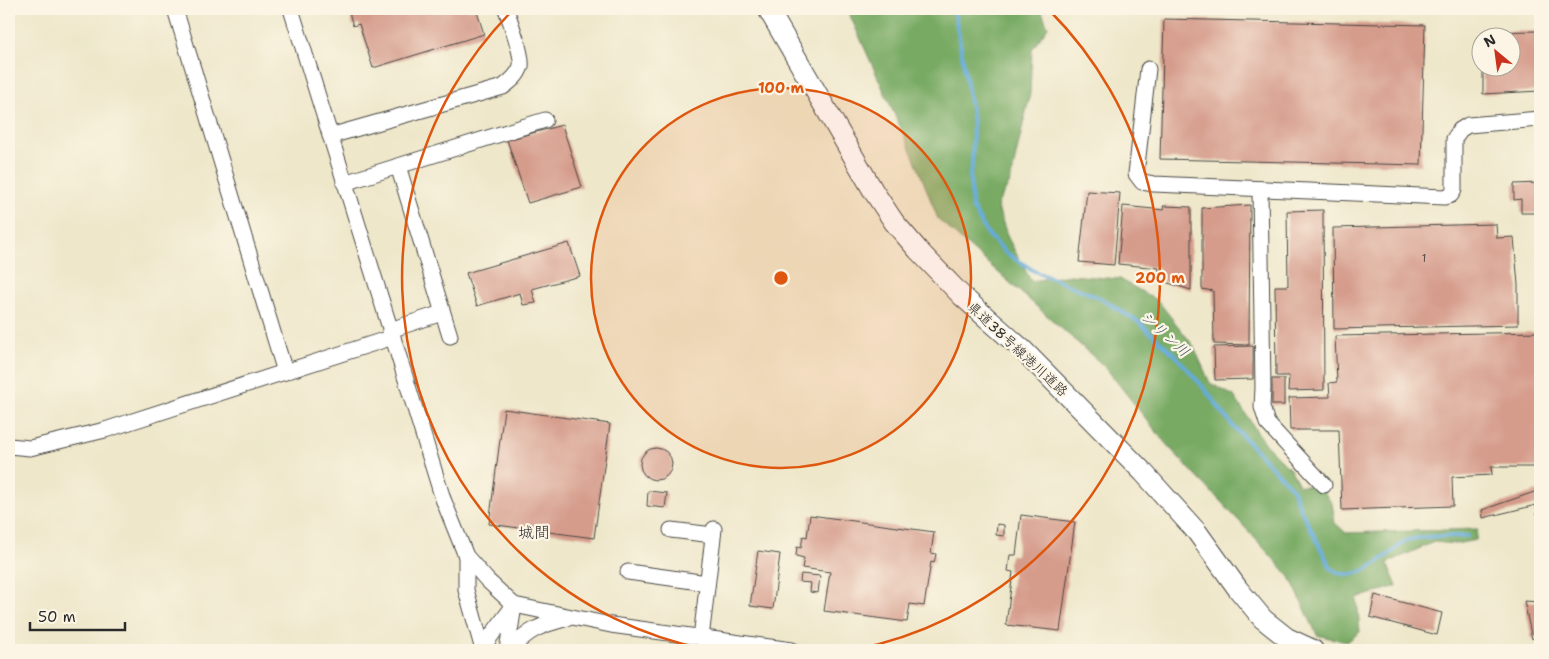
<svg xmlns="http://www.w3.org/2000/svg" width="1549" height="659" viewBox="0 0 1549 659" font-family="'Shantell Sans','Klee One',sans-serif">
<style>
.forest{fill:#78aa64;stroke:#526a48}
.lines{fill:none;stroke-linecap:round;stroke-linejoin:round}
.stream{stroke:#64abdb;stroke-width:4}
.building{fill:#d59b8b}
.minor-casing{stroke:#484743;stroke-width:17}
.major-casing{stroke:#484743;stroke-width:22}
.minor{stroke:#fff;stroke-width:15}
.major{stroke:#fff;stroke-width:20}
.ring{fill:none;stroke:#df570e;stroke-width:2.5}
.labels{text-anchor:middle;stroke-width:4.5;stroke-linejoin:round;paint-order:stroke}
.number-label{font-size:11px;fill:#564743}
.street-label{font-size:14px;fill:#2b2b2b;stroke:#fcf5e5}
.water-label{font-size:15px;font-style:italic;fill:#3f5869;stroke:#fcf5e5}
.quarter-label{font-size:16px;fill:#2b2b2b;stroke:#fcf5e5}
.centre{fill:#df570e;stroke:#fcf5e5;stroke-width:2.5}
.ring-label{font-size:15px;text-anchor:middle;font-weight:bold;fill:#df570e;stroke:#fcf5e5;stroke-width:4.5;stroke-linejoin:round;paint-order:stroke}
</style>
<rect width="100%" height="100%" fill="#fcf5e5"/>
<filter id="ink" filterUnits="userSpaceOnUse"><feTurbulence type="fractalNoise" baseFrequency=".02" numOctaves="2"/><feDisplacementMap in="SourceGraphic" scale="10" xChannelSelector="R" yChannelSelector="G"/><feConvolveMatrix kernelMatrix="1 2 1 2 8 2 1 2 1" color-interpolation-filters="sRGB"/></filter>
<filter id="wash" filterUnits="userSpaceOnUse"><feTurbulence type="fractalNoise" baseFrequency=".0096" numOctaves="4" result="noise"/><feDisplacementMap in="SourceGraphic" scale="20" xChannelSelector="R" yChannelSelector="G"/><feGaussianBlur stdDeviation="1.12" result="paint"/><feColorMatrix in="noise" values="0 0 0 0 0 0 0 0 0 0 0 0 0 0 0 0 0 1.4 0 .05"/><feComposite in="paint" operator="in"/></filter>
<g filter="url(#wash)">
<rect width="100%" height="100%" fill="#eee7ca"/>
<path class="forest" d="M 847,9 L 1041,9 L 1048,27 L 1032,50 L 1030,94 L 1010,182 L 997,205 L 1008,238 L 1031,281 L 1070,275 L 1120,279 L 1158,301 L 1193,345 L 1210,383 L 1234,396 L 1265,444 L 1291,470 L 1299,485 L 1320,487 L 1332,503 L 1335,523 L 1346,533 L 1478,529 L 1476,540 L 1455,544 L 1434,542 L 1387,563 L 1397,586 L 1357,598 L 1360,632 L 1347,642 L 1317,635 L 1290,577 L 1241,523 L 1166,444 L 1105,367 L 938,219 L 915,160 Z"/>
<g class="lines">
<path class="stream" d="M 954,9 L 972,113 L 973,126 L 972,167 L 970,174 L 972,207 L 987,233 L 1006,253 L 1034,271 L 1098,297 L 1140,323 L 1174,354 L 1204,388 L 1233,426 L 1292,488 L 1300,508 L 1331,568 C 1353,586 1378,562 1396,549 C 1399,546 1404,542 1408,540 C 1425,535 1449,537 1467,536"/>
</g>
<g id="blocks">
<g class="building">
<path d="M 348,9 L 476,9 L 484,34 L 373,68 L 359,24 L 353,26 Z"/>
<path d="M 1539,16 L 1540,16 L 1540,91 L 1483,94 L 1483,68 L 1512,68 L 1512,38 L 1482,38 L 1482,32 L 1538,31 Z"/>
<path d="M 1164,19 L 1425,25 L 1421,165 L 1160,159 Z"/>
<path d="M 562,125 L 582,187 L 528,203 L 507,140 Z"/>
<path d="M 1540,183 L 1540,213 L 1521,213 L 1521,199 L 1514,200 L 1514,184 Z"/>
<path d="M 1087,191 L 1120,193 L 1114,265 L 1079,262 Z"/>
<path d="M 1250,205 L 1249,345 L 1214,344 L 1213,291 L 1202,289 L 1202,208 Z"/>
<path d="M 1123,206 L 1164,210 L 1163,206 L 1191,207 L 1191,290 L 1158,280 L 1159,268 L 1118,264 Z"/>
<path d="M 1323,210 L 1324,390 L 1288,391 L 1289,376 L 1276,376 L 1275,286 L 1288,286 L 1287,211 Z"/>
<path d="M 1496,224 L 1497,238 L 1514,237 L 1518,285 L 1518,325 L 1334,329 L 1333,228 Z"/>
<path d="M 569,243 L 580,276 L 532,289 L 536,303 L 523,305 L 520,293 L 477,306 L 466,273 Z"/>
<path d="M 1540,332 L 1540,467 L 1491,467 L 1492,475 L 1452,477 L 1453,506 L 1342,510 L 1339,430 L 1290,430 L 1289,398 L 1330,397 L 1329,383 L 1337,382 L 1335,336 Z"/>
<path d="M 1253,346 L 1253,379 L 1215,380 L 1214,347 Z"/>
<rect x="1272" y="379" width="12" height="26"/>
<path d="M 504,409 L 610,424 L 594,538 L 489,524 Z"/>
<circle cx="656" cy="464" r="16"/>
<path d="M 1540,490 L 1540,515 L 1537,515 L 1536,505 L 1483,518 L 1482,510 Z"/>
<path d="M 648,491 L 667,493 L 665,508 L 647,506 Z"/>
<path d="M 810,515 L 934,532 L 931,553 L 936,554 L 934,563 L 931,562 L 924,606 L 910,604 L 907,622 L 824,611 L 830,572 L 802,568 L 804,558 L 796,556 L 797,547 L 801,548 L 803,536 L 807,537 Z"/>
<path d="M 1021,515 L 1075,522 L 1060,631 L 1006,625 L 1013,572 L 1008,571 L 1010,555 L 1016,555 Z"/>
<path d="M 997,524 L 1004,525 L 1004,536 L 996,535 Z"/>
<path d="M 758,551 L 780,554 L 773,609 L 750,606 Z"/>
<path d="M 801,574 L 820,576 L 818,593 L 810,592 L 811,583 L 800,582 Z"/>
<path d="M 1375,595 L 1442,613 L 1437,635 L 1370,617 Z"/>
<path d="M 1524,601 L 1540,602 L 1540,633 L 1532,639 Z"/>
</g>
</g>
</g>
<g filter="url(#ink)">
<use href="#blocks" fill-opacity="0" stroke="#484743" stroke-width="1"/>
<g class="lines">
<defs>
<g id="minor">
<path d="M 175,9 L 285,372"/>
<path d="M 291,9 L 443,499 L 466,556 L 487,580 L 514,605 L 611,625 L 792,650"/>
<path d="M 1148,69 L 1136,174 L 1142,182 L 1154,184 L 1444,197 L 1451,195 L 1454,190 L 1454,139 L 1460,130 L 1468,125 L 1540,119"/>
<path d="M 330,136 L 503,87 C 510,82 518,76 521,66 C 523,55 510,21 506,9"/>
<path d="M 398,166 L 450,336"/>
<path d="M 344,183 L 545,120"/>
<path d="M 1260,189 L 1263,388 L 1262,407 L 1267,423 L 1324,485"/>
<path d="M 390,330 L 442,313"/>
<path d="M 9,446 L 30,448 L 105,430 L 393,337"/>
<path d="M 671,530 L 713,535"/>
<path d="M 466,556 L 466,590 L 483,650"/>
<path d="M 628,572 L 707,583"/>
<path d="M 701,638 L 714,529"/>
<path d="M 484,650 L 488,640 L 514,605"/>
<path d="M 507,650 L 514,606"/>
<path d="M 511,650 C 528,629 542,625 568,618"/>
</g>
<path id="major" d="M 768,9 L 874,192 L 894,222 L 918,250 L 962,296 L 1023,350 L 1143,472 L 1197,532 L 1238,589 L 1263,619 L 1287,638 L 1313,650"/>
</defs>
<use href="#minor" class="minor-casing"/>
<use href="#major" class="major-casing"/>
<use href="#minor" class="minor"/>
<use href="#major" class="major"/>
</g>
</g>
<circle cx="781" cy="278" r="190" fill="#df570e" fill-opacity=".12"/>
<g class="ring">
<circle cx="781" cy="278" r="190"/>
<path d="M709 650A379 379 0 0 1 513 10M1049 10A379 379 0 0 1 853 650"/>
</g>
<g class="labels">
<g class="number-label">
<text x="1424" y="262">1</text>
</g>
<g class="street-label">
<text transform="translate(1018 349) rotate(43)" y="5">県道38号線港川道路</text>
</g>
<g class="water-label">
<text transform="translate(1165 334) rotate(42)" y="5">シリン川</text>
</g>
<g class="quarter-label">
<text x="534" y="538">城間</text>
</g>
</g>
<circle cx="781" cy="278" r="8" class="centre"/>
<g class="ring-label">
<text x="781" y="93">100 m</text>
<text x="1160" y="283">200 m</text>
</g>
<rect width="1549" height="659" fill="none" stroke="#fcf5e5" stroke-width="30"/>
<g transform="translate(1496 52) rotate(331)"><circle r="24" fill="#fcf5e5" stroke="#a8a49b"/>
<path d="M0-4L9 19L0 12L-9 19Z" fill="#c8321e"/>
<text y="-8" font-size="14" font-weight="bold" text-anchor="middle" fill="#2b2b2b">N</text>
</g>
<path d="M30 622v8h95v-8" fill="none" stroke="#2b2b2b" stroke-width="2.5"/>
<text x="38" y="622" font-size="15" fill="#2b2b2b" stroke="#fcf5e5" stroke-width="4" paint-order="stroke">50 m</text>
</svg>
